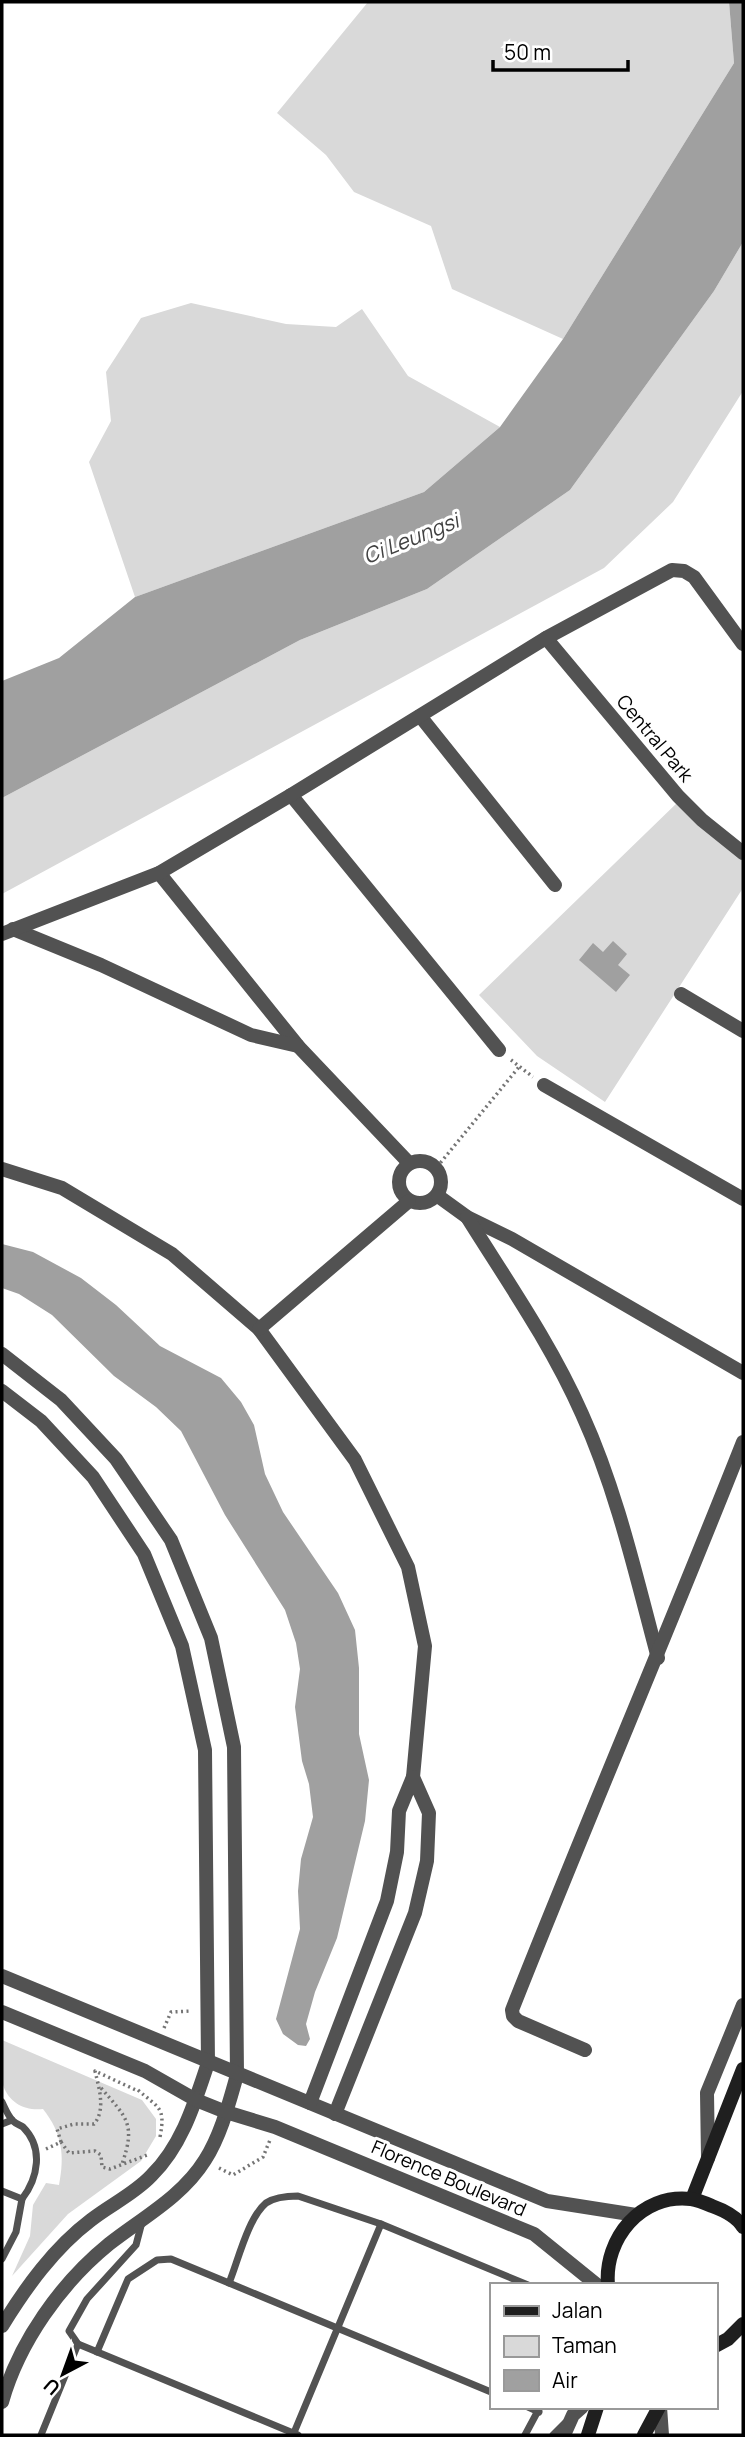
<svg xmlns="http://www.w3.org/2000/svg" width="745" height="2437" viewBox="0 0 745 2437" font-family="Manrope,sans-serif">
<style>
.green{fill:#d9d9d9}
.water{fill:#a0a0a0}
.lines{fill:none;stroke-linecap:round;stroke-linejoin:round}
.path{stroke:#747474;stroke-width:3.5;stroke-dasharray:2 3.5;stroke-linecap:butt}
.lane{stroke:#525252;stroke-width:7}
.street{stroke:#525252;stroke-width:14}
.secondary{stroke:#1f1f1f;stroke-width:14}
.labels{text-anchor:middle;stroke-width:6;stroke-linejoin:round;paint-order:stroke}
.street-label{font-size:19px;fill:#000;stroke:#fff}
.water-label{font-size:21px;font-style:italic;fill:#414141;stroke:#fff}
</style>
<rect width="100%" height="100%" fill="#fff"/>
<g class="green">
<path d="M 368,2 L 729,2 L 734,63 L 563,339 L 452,289 L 431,226 L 354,192 L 326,155 L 277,113 Z"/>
<path d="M 743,242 L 743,391 L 673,502 L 604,568 L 2,894 L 2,798 L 300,640 L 427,589 L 570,490 L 714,291 Z"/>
<path d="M 191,303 L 286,324 L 336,327 L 362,309 L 408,376 L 500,427 L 424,492 L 135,597 L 89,462 L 111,421 L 106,372 L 141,318 Z"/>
<path d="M 679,801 L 696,823 L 743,861 L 743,888 L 605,1102 L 537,1056 L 479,995 Z"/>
<path d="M 2,2040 L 142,2100 L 156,2119 L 156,2136 L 141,2161 L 68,2214 L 12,2276 L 30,2236 L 33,2205 L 46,2183 L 59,2185 C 65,2155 62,2133 43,2109 C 25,2111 9,2103 3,2085 C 0,2073 2,2052 2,2040 Z"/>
</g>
<g class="water">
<path d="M 729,2 L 743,2 L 743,242 L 714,291 L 570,490 L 427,589 L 300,640 L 2,798 L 2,681 L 59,658 L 135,597 L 424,492 L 500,427 L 563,339 L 734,63 Z"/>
<path d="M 613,941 L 627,954 L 618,965 L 630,975 L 616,992 L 579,960 L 593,943 L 603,952 Z"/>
<path d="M 2,1244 L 33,1252 L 81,1278 L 116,1305 L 160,1346 L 221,1378 L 241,1402 L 254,1425 L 265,1474 L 283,1512 L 338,1593 L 355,1630 L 359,1668 L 359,1734 L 369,1780 L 365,1821 L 337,1938 L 315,1992 L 306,2024 L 310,2039 L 306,2046 L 298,2045 L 283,2034 L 276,2019 L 300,1929 L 298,1891 L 301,1859 L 313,1817 L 309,1784 L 302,1761 L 295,1707 L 300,1669 L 296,1643 L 285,1610 L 225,1515 L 181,1431 L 156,1407 L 114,1376 L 52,1315 L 19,1294 L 2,1288 Z"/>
</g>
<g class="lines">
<g class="path">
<path d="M 511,1060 L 533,1077"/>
<path d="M 437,1167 L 519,1067"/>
<path d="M 164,2028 L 171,2012 L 191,2011"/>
<path d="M 101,2088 C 127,2118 136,2124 122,2164"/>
<path d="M 138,2090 C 158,2108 166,2106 160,2137"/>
<path d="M 61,2142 L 57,2129 L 74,2124 L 94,2124 C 106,2110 99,2088 95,2071 L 138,2091"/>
<path d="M 46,2149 L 61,2142 L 69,2153 L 95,2151 L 101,2155 L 102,2167 L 110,2169 L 150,2154"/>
<path d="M 219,2168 L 233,2175 L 263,2157 L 270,2140"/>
</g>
<g class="lane">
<path d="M 2,2102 C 5,2108 8,2116 13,2121 C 16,2124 20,2125 23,2127 C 44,2148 38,2178 22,2199 L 2,2191"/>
<path d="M 2,2124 L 12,2120"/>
<path d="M 142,2222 L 136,2245 L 87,2299 L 69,2331 L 78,2344 L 298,2435"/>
<path d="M 2,2259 L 16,2232 L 22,2199"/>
<path d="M 229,2283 L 491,2392"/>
<path d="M 97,2352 L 128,2279 L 157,2260 L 171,2259 L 229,2283 C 238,2261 248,2218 266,2203 C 275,2197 288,2196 298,2196 L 381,2224 L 528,2285"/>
<path d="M 528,2407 L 539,2412"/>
<path d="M 41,2435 L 78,2344"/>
<path d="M 293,2435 L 381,2224"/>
<path d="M 525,2435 L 540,2407"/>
<path d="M 553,2435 L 565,2423"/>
</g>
<g class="street">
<path d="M 546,638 L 678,796 L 702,820 L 743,853"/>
<path d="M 420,716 L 555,885"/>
<path d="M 291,795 L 499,1050"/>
<path d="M 159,873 L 298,1046 L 409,1163"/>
<path d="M 13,929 L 101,965 L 251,1035 L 298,1046"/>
<path d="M 2,934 L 159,873 L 291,795 L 546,638 L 672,570 L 684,571 L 694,577 L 743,644"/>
<path d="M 681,994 L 743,1031"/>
<path d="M 544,1085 L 743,1199"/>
<circle cx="420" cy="1182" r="21"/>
<path d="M 2,1169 L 62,1188 L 172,1254 L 259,1329 L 355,1460 L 408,1567 L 425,1646 L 413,1777"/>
<path d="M 438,1196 L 467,1217 L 512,1239 L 743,1373"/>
<path d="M 467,1217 C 507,1281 551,1344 582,1414 C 617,1491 636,1576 658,1658"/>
<path d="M 259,1329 L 409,1201"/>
<path d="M 2,1354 L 61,1400 L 116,1459 L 171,1540 L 211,1638 L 234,1747 L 237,2075 C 229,2103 221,2135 205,2160 C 182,2197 142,2218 109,2244 C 61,2283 19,2342 2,2402"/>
<path d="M 2,1391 L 41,1421 L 93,1477 L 144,1554 L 182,1646 L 205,1750 L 208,2063 C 195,2102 182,2146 151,2176 C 134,2194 110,2205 91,2220 C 54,2248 26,2287 2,2326"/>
<path d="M 2,1976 L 547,2201 L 636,2215"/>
<path d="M 2,2012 L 145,2071 L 196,2100 L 226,2112 L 275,2127 L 534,2234 L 597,2285"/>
<path d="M 585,2050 L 518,2021 L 513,2016 L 512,2010 C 587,1820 668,1632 743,1442"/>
<path d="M 310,2103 L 387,1901 L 397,1852 L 399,1811 L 413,1777 L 429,1813 L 427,1861 L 415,1913 L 335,2114"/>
<path d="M 708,2158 L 707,2093 L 743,2005"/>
<path d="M 660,2407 L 662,2435"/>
<path d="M 564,2435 L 573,2415 L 582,2407"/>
</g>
<g class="secondary">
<path d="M 692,2199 L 743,2069"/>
<path d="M 608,2285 C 604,2239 641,2193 691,2199 C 698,2200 705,2203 712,2206 C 723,2210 737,2217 743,2227"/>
<path d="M 715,2346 L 728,2339 L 743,2324"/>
<path d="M 588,2435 L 597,2407"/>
<path d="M 644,2435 L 659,2407"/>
</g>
</g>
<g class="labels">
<g class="street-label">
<text transform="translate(655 738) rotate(50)" y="7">Central Park</text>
<text transform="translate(449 2178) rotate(23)" y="7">Florence Boulevard</text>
</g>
<g class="water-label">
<text transform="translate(411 539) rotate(-22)" y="7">Ci Leungsi</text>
</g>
</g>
<rect width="745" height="2437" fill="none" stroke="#000000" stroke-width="7"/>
<rect x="490" y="2283" width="228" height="126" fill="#ffffff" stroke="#999999" stroke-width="2"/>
<rect x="504" y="2306" width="35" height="10" fill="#1f1f1f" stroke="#999999" stroke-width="2"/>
<text x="552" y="2318" font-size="21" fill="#000000">Jalan</text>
<rect x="504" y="2336" width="35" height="21" fill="#d9d9d9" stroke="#999999" stroke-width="2"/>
<text x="552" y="2353" font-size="21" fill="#000000">Taman</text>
<rect x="504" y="2370" width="35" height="21" fill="#a0a0a0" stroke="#999999" stroke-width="2"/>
<text x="552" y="2388" font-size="21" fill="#000000">Air</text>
<g transform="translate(63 2374) rotate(221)" stroke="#ffffff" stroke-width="5" paint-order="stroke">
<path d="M0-5L12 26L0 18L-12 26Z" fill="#000000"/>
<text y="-10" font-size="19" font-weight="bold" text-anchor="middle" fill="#000000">U</text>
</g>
<path d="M493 60v10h135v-10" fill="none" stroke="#000000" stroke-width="3.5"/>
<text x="504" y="60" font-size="21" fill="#000000" stroke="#ffffff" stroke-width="5" paint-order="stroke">50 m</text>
</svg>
